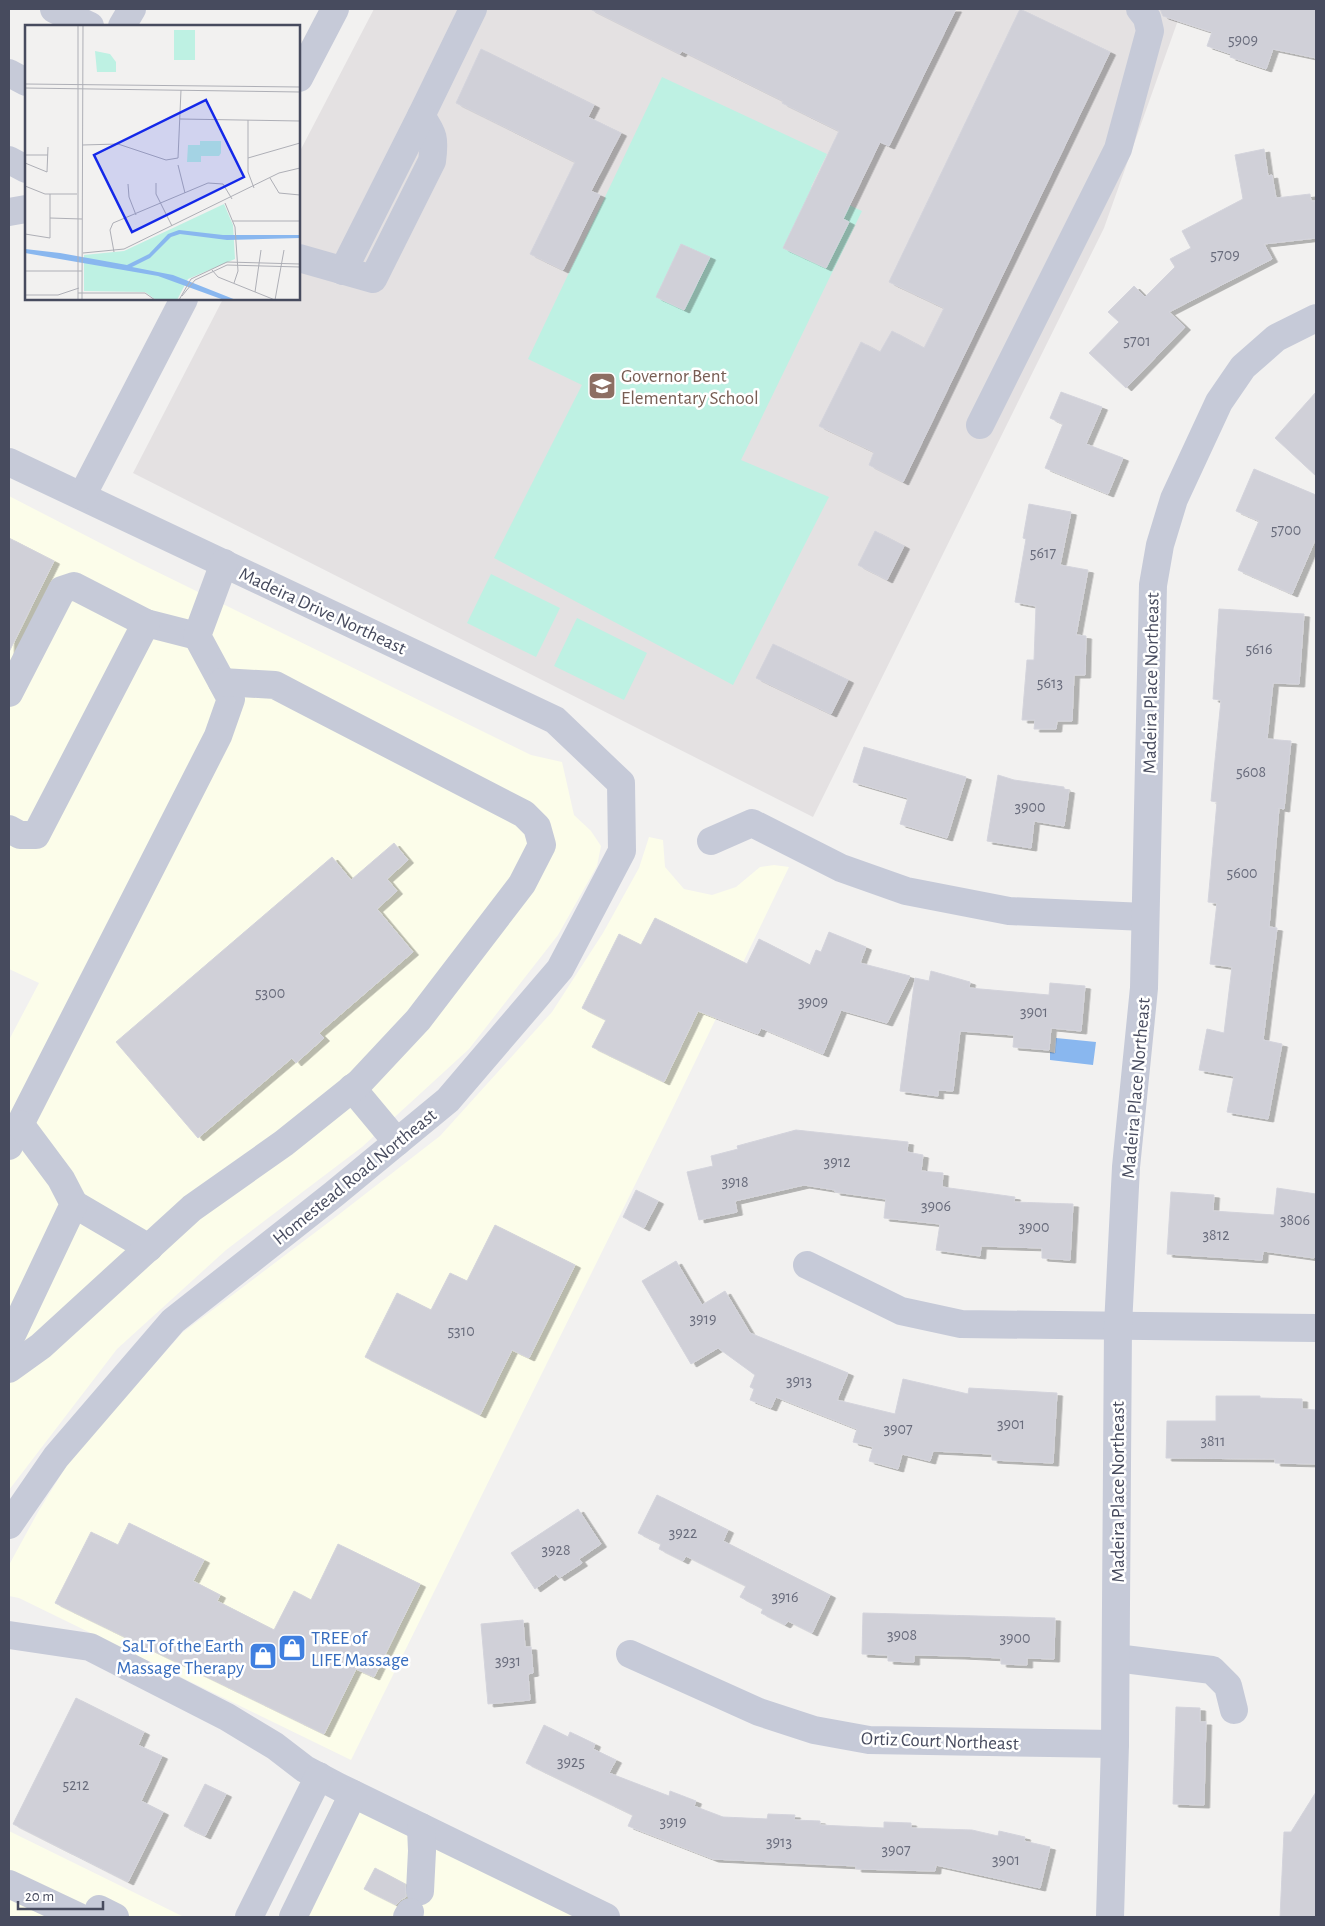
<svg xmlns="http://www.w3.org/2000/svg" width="1325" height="1926" viewBox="0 0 1325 1926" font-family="'Alegreya Sans',sans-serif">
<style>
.commercial{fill:#fcfdea}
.education{fill:#e4e1e2}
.green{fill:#bef1e3}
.water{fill:#89b7ef}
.building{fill:#d0d0d8;stroke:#d4d4dc;filter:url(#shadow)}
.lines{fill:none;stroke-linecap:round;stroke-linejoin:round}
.minor{stroke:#c6cad8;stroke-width:28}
.labels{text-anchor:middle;stroke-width:5;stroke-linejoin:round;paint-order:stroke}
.number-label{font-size:16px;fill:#696c7c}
.education-label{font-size:19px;fill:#785e54;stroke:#fff;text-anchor:start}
.street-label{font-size:19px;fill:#474b5e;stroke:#fff}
.shop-label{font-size:19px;fill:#366cbe;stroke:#fff;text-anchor:start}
.inset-road{fill:none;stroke:#aeafb6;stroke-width:1}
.view{fill:#1428e9;fill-opacity:0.15;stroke:#1428e9;stroke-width:2.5}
.inset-edge{fill:none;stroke:#474b5e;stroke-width:2.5}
</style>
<defs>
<filter id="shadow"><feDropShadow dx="5.5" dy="3" stdDeviation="0" flood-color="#0004"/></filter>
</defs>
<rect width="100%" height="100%" fill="#f2f1f0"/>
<g class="commercial">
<path d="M 9,496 L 139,563 L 531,755 L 562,762 L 574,815 L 591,831 L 601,846 L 597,866 L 558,935 L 469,1049 L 362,1147 L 226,1250 L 117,1349 L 9,1490 L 9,1040 L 39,983 L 9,969 Z"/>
<path d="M 649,837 L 663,840 L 665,867 L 684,889 L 712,895 L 736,887 L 760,867 L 774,865 L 789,867 L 669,1116 L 351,1760 L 19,1598 L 9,1596 L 9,1565 L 38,1512 L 72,1457 L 182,1333 L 333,1219 L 440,1136 L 552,1012 L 603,933 L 639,868 Z"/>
<path d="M 334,1800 L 450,1854 L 580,1917 L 278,1917 Z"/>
<path d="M 9,1831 L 184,1917 L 9,1917 Z"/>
</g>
<path class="education" d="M 374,9 L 1182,9 L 1104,228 L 813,817 L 133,473 L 223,299 L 299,299 L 299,153 Z"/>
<g class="green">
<path d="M 662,77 L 827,154 L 811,187 L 862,211 L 741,460 L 829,497 L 733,685 L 494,558 L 582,385 L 528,359 Z"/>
<path d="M 491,574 L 560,608 L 536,657 L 467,623 Z"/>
<path d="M 577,618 L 647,653 L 624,700 L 554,666 Z"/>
</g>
<path class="water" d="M 1056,1038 L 1096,1042 L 1093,1065 L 1050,1060 L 1050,1052 L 1055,1053 Z"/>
<g class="building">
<path d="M 590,9 L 956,9 L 889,146 L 880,142 L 843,219 L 849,222 L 826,268 L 783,248 L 839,131 L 782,103 L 783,101 L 682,51 L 680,54 Z"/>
<path d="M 1020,9 L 1110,52 L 903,482 L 869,465 L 874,452 L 819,426 L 861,342 L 880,352 L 892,331 L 924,348 L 944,308 L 889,282 Z"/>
<path d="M 1160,9 L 1316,9 L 1316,58 L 1273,49 L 1266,69 L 1230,57 L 1231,54 L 1207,46 L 1212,32 L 1163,16 Z"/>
<path d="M 481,49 L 594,105 L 588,117 L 621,133 L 591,191 L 600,195 L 563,270 L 530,254 L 575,162 L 456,103 Z"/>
<path d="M 1264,149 L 1268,176 L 1272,175 L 1276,198 L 1310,194 L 1311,201 L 1316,201 L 1316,238 L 1264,244 L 1272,259 L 1169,312 L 1185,327 L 1126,388 L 1089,353 L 1119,322 L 1108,312 L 1134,286 L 1145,297 L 1175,267 L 1170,259 L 1191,248 L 1182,231 L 1243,199 L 1235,155 Z"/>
<path d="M 681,244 L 710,257 L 684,310 L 656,297 Z"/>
<path d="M 1061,392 L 1102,407 L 1086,444 L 1123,458 L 1108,494 L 1045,468 L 1063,424 L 1050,418 Z"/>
<path d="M 1316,392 L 1316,476 L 1275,438 Z"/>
<path d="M 1254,469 L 1316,495 L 1316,538 L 1292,594 L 1238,570 L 1259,521 L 1236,511 Z"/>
<path d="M 1029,504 L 1071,512 L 1060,565 L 1088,570 L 1076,635 L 1086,636 L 1085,675 L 1074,675 L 1072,721 L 1057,721 L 1056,729 L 1034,729 L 1035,720 L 1022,720 L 1027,660 L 1034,660 L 1036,606 L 1015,602 L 1026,539 L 1023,538 Z"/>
<path d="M 875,531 L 904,546 L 887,580 L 858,565 Z"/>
<path d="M 9,538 L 54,561 L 9,652 Z"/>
<path d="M 1219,609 L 1304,614 L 1299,684 L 1273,683 L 1267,739 L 1291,741 L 1284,809 L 1279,808 L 1269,927 L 1277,928 L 1263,1040 L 1282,1044 L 1268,1119 L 1227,1112 L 1234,1076 L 1199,1070 L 1207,1029 L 1224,1033 L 1232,967 L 1210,964 L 1217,903 L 1208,902 L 1217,802 L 1211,801 L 1221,700 L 1213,699 Z"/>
<path d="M 773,644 L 848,680 L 831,714 L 756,678 Z"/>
<path d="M 864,747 L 966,777 L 947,838 L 900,824 L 908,798 L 853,782 Z"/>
<path d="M 998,775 L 1014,780 L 1064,787 L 1064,789 L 1069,790 L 1064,826 L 1034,821 L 1031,848 L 987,841 Z"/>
<path d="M 394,843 L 408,860 L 387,879 L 397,891 L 377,909 L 413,952 L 319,1033 L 324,1038 L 296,1063 L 292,1058 L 198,1138 L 116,1042 L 332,857 L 351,880 Z"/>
<path d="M 655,918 L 747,964 L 759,939 L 810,965 L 816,950 L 821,952 L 829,932 L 866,947 L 860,963 L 910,976 L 887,1023 L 841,1010 L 823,1054 L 761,1028 L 758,1034 L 698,1011 L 664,1082 L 592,1047 L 606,1020 L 582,1008 L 619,934 L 641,945 Z"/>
<path d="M 931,971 L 970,982 L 969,988 L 1049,995 L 1050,983 L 1085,986 L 1081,1031 L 1051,1028 L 1049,1050 L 1013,1047 L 1014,1035 L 960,1031 L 953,1091 L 938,1090 L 938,1096 L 900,1091 L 915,978 L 929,981 Z"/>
<path d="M 796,1130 L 908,1142 L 907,1152 L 923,1155 L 921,1171 L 943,1173 L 942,1187 L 1015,1197 L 1014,1202 L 1073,1204 L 1070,1260 L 1042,1258 L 1042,1248 L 981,1246 L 980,1256 L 936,1250 L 940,1224 L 884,1218 L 886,1199 L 835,1192 L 835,1190 L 804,1185 L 735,1201 L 737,1212 L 699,1220 L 687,1172 L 713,1166 L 711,1156 L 738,1149 L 737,1146 Z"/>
<path d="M 1277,1188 L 1316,1194 L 1316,1244 L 1314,1258 L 1263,1251 L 1262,1260 L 1167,1254 L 1171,1192 L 1214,1195 L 1213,1211 L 1274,1215 Z"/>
<path d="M 636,1190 L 658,1201 L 644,1228 L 623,1217 Z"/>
<path d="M 495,1225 L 575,1265 L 529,1358 L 512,1350 L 480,1415 L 365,1357 L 397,1293 L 431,1310 L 450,1273 L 467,1281 Z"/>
<path d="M 676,1261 L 702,1305 L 725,1291 L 750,1333 L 848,1373 L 837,1400 L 895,1414 L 903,1379 L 968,1394 L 969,1388 L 1057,1393 L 1053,1463 L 992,1460 L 992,1454 L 933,1451 L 930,1461 L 902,1454 L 898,1469 L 869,1461 L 873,1447 L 853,1442 L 857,1429 L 776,1397 L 771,1408 L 750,1400 L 754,1389 L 750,1387 L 755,1375 L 718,1348 L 691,1364 L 642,1281 Z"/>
<path d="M 1216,1396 L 1260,1396 L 1260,1398 L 1302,1399 L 1302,1409 L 1316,1410 L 1316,1464 L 1275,1463 L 1275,1459 L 1166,1458 L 1167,1421 L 1216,1421 Z"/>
<path d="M 657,1495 L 728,1530 L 723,1541 L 830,1595 L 812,1633 L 788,1621 L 785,1625 L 761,1613 L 763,1609 L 740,1597 L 746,1586 L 686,1556 L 683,1561 L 659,1549 L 661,1544 L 638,1533 Z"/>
<path d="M 578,1509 L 601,1544 L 579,1559 L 582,1563 L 559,1578 L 556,1574 L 535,1589 L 511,1553 Z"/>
<path d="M 129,1523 L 204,1560 L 193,1581 L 220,1595 L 217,1601 L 274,1630 L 294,1591 L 311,1600 L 338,1544 L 420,1584 L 374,1677 L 356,1669 L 324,1734 L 55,1603 L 91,1532 L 118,1545 Z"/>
<path d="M 863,1613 L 1055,1618 L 1054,1659 L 1027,1658 L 1027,1665 L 1001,1664 L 1001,1658 L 960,1656 L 914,1655 L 914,1662 L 888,1661 L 888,1655 L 862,1654 Z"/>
<path d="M 523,1620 L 525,1647 L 531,1647 L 533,1673 L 528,1674 L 530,1700 L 488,1704 L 481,1624 Z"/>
<path d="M 76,1698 L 144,1732 L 138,1745 L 162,1756 L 141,1801 L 163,1812 L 128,1882 L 13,1824 Z"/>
<path d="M 1176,1707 L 1200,1708 L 1200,1722 L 1206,1722 L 1204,1805 L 1173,1804 Z"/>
<path d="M 544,1725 L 568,1737 L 570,1732 L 595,1744 L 593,1749 L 616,1760 L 609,1773 L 669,1796 L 670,1791 L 696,1801 L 694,1806 L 723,1817 L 767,1819 L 768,1814 L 795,1815 L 794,1820 L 820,1821 L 820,1825 L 884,1828 L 884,1822 L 911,1823 L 911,1828 L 972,1830 L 998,1836 L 999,1831 L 1025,1837 L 1024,1841 L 1050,1847 L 1040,1888 L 936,1865 L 935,1871 L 856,1869 L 856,1866 L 713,1859 L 628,1826 L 633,1815 L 526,1763 Z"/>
<path d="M 205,1784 L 226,1794 L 205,1836 L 184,1826 Z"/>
<path d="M 1316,1792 L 1316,1917 L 1280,1917 L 1284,1832 L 1291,1832 Z"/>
<path d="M 375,1868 L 405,1884 L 406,1897 L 402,1899 L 396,1905 L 364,1889 Z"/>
</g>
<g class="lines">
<g class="minor">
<path d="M 54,9 L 90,26"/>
<path d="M 122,26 L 132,9"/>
<path d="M 9,73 L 26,82"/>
<path d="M 299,78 L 335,9"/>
<path d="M 9,160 L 26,169"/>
<path d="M 9,212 L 26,209"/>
<path d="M 299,258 L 373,279 L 432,161 C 435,139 434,135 421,116 L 473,9"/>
<path d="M 343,271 L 421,116"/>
<path d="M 980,425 L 1118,149 L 1150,31 L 1147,18 L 1140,9"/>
<path d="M 9,462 L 555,720 L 621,783 L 622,851 L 560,969 L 448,1100 L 334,1194 L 173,1321 L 56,1457 L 9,1525"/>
<path d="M 82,496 L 184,299"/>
<path d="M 146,623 L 197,636"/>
<path d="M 9,693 L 62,590 L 74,586 L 146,623 L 36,835 L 20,835 L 9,829"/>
<path d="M 711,841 L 752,823 L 841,868 L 906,891 L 1009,911 L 1145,917"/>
<path d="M 352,1088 L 397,1142"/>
<path d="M 9,1146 L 218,736 L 231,699 L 197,636 L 224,563"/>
<path d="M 74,1204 L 149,1248"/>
<path d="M 807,1265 L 901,1311 L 961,1324 L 1316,1328"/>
<path d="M 9,1341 L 74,1204 L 61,1179 L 20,1124"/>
<path d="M 9,1369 L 41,1346 L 192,1208 L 284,1143 L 359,1083 L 418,1020 L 522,884 L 542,845 L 537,827 L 524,814 L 296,696 L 275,685 L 222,682"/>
<path d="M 9,1635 L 90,1647 L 227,1717 L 275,1746 L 305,1769 L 339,1787 L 606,1917"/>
<path d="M 630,1654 L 759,1712 L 814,1730 L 869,1740 L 1115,1744"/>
<path d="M 1116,1658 L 1212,1670 L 1228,1686 L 1234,1710"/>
<path d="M 9,1884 L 79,1917"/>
<path d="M 420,1891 L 422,1851 L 421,1827"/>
<path d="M 96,1917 L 99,1909 L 115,1917"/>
<path d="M 249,1917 L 319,1776"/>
<path d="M 293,1917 L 353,1794"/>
<path d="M 407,1917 L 410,1912"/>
<path d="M 1110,1917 L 1115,1744 L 1118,1326 L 1126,1167 L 1144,988 L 1153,585 L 1160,545 L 1174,499 L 1219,402 L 1243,367 L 1276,338 L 1316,318"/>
</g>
</g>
<defs>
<symbol id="school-square" viewBox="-11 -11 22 22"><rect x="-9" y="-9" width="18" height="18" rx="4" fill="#8d6e63" stroke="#fff"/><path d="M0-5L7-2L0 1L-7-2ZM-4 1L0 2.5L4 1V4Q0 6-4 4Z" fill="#fff"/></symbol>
<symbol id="shop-square" viewBox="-11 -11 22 22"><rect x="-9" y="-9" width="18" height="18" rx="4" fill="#3f7fe0" stroke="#fff"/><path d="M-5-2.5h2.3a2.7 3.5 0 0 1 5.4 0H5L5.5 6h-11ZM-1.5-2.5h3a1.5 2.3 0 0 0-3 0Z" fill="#fff"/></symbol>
</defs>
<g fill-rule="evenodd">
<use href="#school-square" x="586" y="370" width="32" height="32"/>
<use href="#shop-square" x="276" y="1632" width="32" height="32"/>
<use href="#shop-square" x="247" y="1640" width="32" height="32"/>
</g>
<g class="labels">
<g class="number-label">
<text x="1243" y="45">5909</text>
<text x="1225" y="260">5709</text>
<text x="1137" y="346">5701</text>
<text x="1286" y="535">5700</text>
<text x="1043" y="558">5617</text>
<text x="1259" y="654">5616</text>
<text x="1050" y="688">5613</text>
<text x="1251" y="777">5608</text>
<text x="1030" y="812">3900</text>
<text x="1242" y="878">5600</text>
<text x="270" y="998">5300</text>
<text x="813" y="1007">3909</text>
<text x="1034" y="1017">3901</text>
<text x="837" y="1167">3912</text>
<text x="735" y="1187">3918</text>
<text x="936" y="1211">3906</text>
<text x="1295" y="1225">3806</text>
<text x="1034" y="1232">3900</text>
<text x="1216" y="1240">3812</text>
<text x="703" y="1324">3919</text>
<text x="461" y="1336">5310</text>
<text x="799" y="1386">3913</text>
<text x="1011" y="1429">3901</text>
<text x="898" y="1434">3907</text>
<text x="1213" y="1446">3811</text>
<text x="683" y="1538">3922</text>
<text x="556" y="1555">3928</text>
<text x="785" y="1602">3916</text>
<text x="902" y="1640">3908</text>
<text x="1015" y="1643">3900</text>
<text x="508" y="1666">3931</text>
<text x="571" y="1767">3925</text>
<text x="76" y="1790">5212</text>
<text x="673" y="1827">3919</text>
<text x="779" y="1847">3913</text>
<text x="896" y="1855">3907</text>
<text x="1006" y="1865">3901</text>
</g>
<g class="education-label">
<text x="621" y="382">Governor Bent<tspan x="621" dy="22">Elementary School</tspan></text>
</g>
<g class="street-label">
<text transform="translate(323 610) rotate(25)" y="7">Madeira Drive Northeast</text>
<text transform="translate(1150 683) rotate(-89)" y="7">Madeira Place Northeast</text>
<text transform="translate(1135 1088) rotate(-85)" y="7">Madeira Place Northeast</text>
<text transform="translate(354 1176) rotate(-39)" y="7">Homestead Road Northeast</text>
<text transform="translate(1117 1492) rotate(-90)" y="7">Madeira Place Northeast</text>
<text transform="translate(940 1740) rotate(2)" y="7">Ortiz Court Northeast</text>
</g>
<g class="shop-label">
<text x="311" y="1644">TREE of<tspan x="311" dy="22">LIFE Massage</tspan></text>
<text x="244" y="1652" text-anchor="end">SaLT of the Earth<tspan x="244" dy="22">Massage Therapy</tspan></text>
</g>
</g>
<g transform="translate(25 25)">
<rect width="275" height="275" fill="#f2f1f0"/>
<path d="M 149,5 L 170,5 L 170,35 L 149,35 ZM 70,26 L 85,29 L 91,37 L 91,47 L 72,47 ZM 175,116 L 196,116 L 196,128 L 194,131 L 176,131 L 176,137 L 162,137 L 163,120 L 175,120 ZM 199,179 L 208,200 L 210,234 L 163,254 L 152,275 L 131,275 L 120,267 L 59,266 L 59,230 L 99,226 Z" fill="#bef1e3"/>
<path d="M 154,205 L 198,210 L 275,210 L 275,213 L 202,215 L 155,209 L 146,212 L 125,233 L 107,242 L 148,250 L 211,275 L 199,275 L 133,251 L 0,228 L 0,224 L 35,228 L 102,240 L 124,229 L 143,209 Z" fill="#89b7ef"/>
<path class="inset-road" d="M 275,4 L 275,93M 0,59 L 275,62M 0,63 L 275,67M 155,94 L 275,96M 223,95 L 223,147 L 229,163M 57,120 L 93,119 L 141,135 L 153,133 L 156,65M 0,130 L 23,130M 223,133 L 275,118M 0,138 L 22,147 L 23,122M 153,140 L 160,168M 245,153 L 254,168 L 275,170M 131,158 L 131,169 L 147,201M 103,159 L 104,172 L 111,190M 0,161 L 20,169 L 52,169M 200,178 L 210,202 L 213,246 L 209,258M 25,193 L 57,194M 208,196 L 275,196M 0,209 L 25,213 L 25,169M 89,227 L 85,205 L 88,198 L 183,158 L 198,159 L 207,174M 58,228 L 99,224 L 254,148 L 275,143M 187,245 L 193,252 L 250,275M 0,246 L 57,246M 230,267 L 236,225M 53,268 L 120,268 L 130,275M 0,270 L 33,270 L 54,263M 157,271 L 170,255 L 202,240 L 275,242M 53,275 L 53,0M 57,275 L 58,0M 154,275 L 166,254 L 202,237 L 275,239M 250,275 L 259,225"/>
<path class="view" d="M 181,75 L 219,152 L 107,207 L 69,130 Z"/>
<rect width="275" height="275" class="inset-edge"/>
</g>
<rect width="1325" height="1926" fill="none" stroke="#474b5e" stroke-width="20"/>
<path d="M18 1901v8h85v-8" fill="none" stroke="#474b5e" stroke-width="2.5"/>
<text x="25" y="1901" font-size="15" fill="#474b5e" stroke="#ffffff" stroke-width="4" paint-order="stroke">20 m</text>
</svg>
